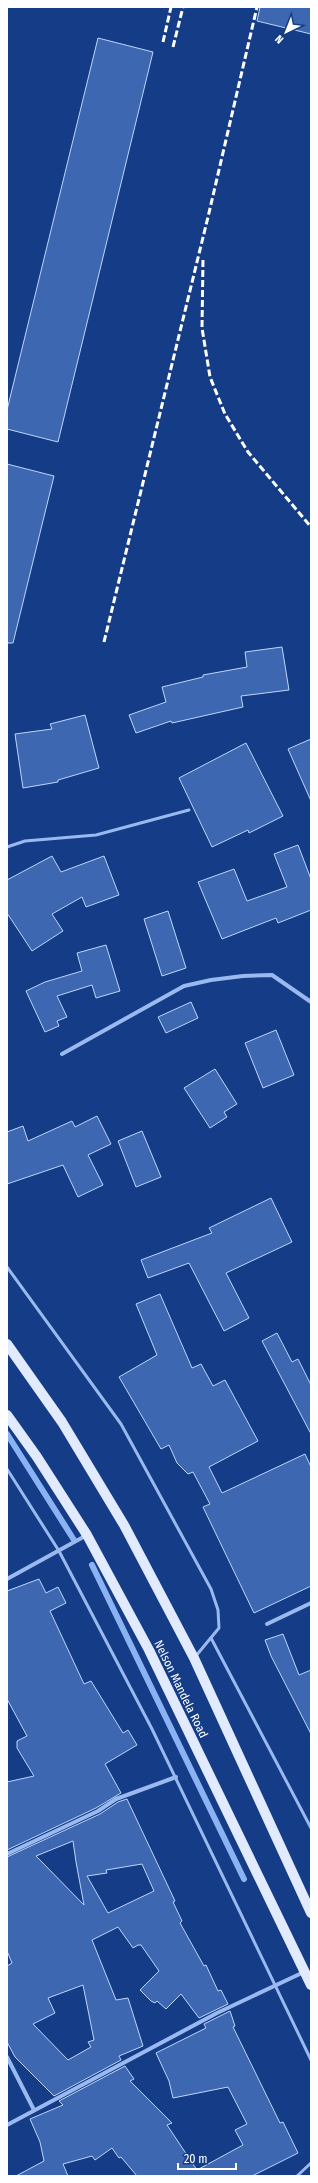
<svg xmlns="http://www.w3.org/2000/svg" width="318" height="2183" viewBox="0 0 318 2183" font-family="'Fira Sans Condensed',sans-serif">
<style>
.lines{fill:none;stroke-linecap:round;stroke-linejoin:round}
.stream{stroke:#8bb2f2;stroke-width:6}
.building{fill:#3d67b1;stroke:#bfd5fb;fill-rule:evenodd}
.lane{stroke:#99b9ef;stroke-width:3}
.street{stroke:#99b9ef;stroke-width:4}
.primary{stroke:#e1eaff;stroke-width:10}
.rail{stroke:#fff;stroke-width:3;stroke-dasharray:7 3;stroke-linecap:butt}
.labels{text-anchor:middle;stroke-width:3;stroke-linejoin:round;paint-order:stroke}
.street-label{font-size:12px;fill:#fff;stroke:#143c87}
</style>
<rect width="100%" height="100%" fill="#143c87"/>
<g class="lines">
<g class="stream">
<path d="M 7,1434 L 74,1540"/>
<path d="M 92,1565 L 244,1879"/>
</g>
</g>
<g class="building">
<path d="M 260,7 L 311,7 L 311,34 L 257,21 Z"/>
<path d="M 98,38 L 153,52 L 58,442 L 7,429 L 7,410 Z"/>
<path d="M 7,464 L 54,476 L 13,643 L 7,643 Z"/>
<path d="M 282,647 L 289,690 L 241,696 L 243,707 L 172,723 L 171,721 L 136,733 L 129,715 L 166,702 L 162,687 L 203,677 L 203,675 L 247,667 L 245,652 Z"/>
<path d="M 85,715 L 99,768 L 58,780 L 58,782 L 23,788 L 15,734 L 52,729 L 50,724 Z"/>
<path d="M 311,739 L 311,801 L 288,749 Z"/>
<path d="M 246,743 L 283,816 L 249,833 L 248,830 L 212,847 L 179,778 Z"/>
<path d="M 298,845 L 311,879 L 311,910 L 278,923 L 276,918 L 222,939 L 198,882 L 234,869 L 247,901 L 287,887 L 274,854 Z"/>
<path d="M 52,856 L 61,872 L 104,856 L 119,895 L 86,907 L 82,897 L 52,914 L 63,931 L 32,951 L 7,913 L 7,880 Z"/>
<path d="M 168,911 L 186,968 L 162,976 L 144,919 Z"/>
<path d="M 106,945 L 120,991 L 96,998 L 92,985 L 57,996 L 67,1017 L 57,1021 L 59,1026 L 45,1032 L 26,991 L 45,982 L 82,971 L 77,953 Z"/>
<path d="M 191,1002 L 198,1018 L 166,1033 L 158,1017 Z"/>
<path d="M 276,1030 L 294,1075 L 263,1088 L 245,1043 Z"/>
<path d="M 215,1069 L 237,1104 L 224,1112 L 227,1117 L 210,1128 L 184,1088 Z"/>
<path d="M 97,1116 L 111,1144 L 88,1155 L 103,1185 L 78,1197 L 63,1165 L 7,1184 L 7,1132 L 23,1126 L 28,1141 L 72,1121 L 75,1127 Z"/>
<path d="M 142,1131 L 161,1177 L 136,1187 L 118,1141 Z"/>
<path d="M 271,1198 L 292,1242 L 226,1273 L 249,1318 L 224,1331 L 189,1263 L 148,1278 L 141,1260 L 212,1233 L 209,1228 Z"/>
<path d="M 160,1294 L 192,1368 L 201,1364 L 213,1386 L 225,1380 L 258,1441 L 209,1467 L 222,1493 L 305,1454 L 311,1467 L 311,1586 L 254,1613 L 203,1507 L 210,1504 L 193,1472 L 188,1474 L 177,1463 L 169,1445 L 161,1449 L 119,1377 L 157,1355 L 136,1304 Z"/>
<path d="M 277,1333 L 292,1362 L 298,1359 L 311,1385 L 311,1434 L 262,1341 Z"/>
<path d="M 39,1579 L 46,1593 L 58,1587 L 66,1603 L 50,1611 L 84,1684 L 91,1681 L 123,1733 L 128,1730 L 137,1745 L 105,1764 L 121,1793 L 96,1808 L 7,1850 L 7,1782 L 34,1776 L 17,1748 L 17,1741 L 27,1736 L 7,1699 L 7,1591 Z"/>
<path d="M 283,1634 L 299,1675 L 311,1670 L 311,1734 L 271,1656 L 265,1640 Z"/>
<path d="M 127,1799 L 175,1901 L 173,1902 L 182,1921 L 180,1923 L 204,1966 L 206,1965 L 218,1991 L 221,1990 L 228,2004 L 199,2018 L 181,1994 L 166,2009 L 157,2001 L 155,2003 L 151,2001 L 140,1990 L 159,1971 L 141,1945 L 138,1945 L 133,1948 L 118,1927 L 92,1940 L 116,2000 L 128,1998 L 143,2046 L 119,2056 L 121,2060 L 54,2096 L 15,2057 L 7,2042 L 7,1966 L 12,1963 L 7,1951 L 7,1857 L 100,1814 L 118,1802 ZM 73,1841 L 76,1862 L 84,1905 L 36,1856 ZM 142,1864 L 154,1891 L 108,1913 L 87,1876 L 107,1873 L 106,1870 ZM 83,1985 L 94,2040 L 88,2042 L 91,2047 L 68,2060 L 33,2024 L 55,2013 L 48,1998 Z"/>
<path d="M 230,2011 L 235,2026 L 233,2027 L 280,2123 L 283,2122 L 298,2153 L 252,2176 L 137,2176 L 121,2157 L 119,2158 L 112,2148 L 95,2160 L 92,2156 L 63,2164 L 68,2176 L 16,2176 L 44,2161 L 40,2142 L 30,2119 L 63,2105 L 59,2101 L 125,2066 L 134,2079 L 130,2081 L 172,2123 L 167,2125 L 197,2170 L 243,2145 L 235,2130 L 247,2124 L 228,2087 L 173,2098 L 169,2081 L 156,2053 L 206,2028 L 204,2024 Z"/>
</g>
<g class="lines">
<g class="lane">
<path d="M 7,847 L 25,841 L 96,835 L 189,810"/>
<path d="M 7,1267 L 121,1424 L 211,1589 L 218,1610 L 219,1628 L 195,1657"/>
<path d="M 7,1469 L 59,1551 L 152,1729 L 311,2060"/>
<path d="M 211,1638 L 311,1828"/>
<path d="M 297,2176 L 311,2163"/>
</g>
<g class="street">
<path d="M 62,1054 L 184,986 L 211,980 L 243,976 L 272,975 L 311,1002"/>
<path d="M 7,1579 L 87,1535"/>
<path d="M 267,1624 L 311,1603"/>
<path d="M 7,1854 L 98,1811 L 116,1799 L 176,1777"/>
<path d="M 7,2057 L 34,2110"/>
<path d="M 7,2125 L 217,2013 L 304,1972"/>
</g>
<g class="primary">
<path d="M 7,1344 L 62,1422 L 124,1525 L 194,1658 L 311,1913"/>
<path d="M 7,1415 L 37,1457 L 87,1535 L 149,1650 L 311,1985"/>
</g>
<g class="rail">
<path d="M 163,42 L 171,7"/>
<path d="M 173,47 L 183,7"/>
<path d="M 203,260 L 202,328 L 210,377 L 225,414 L 248,452 L 311,527"/>
<path d="M 104,642 L 208,217 L 257,7"/>
</g>
</g>
<g class="labels">
<g class="street-label">
<text transform="translate(181 1689) rotate(64)" y="4">Nelson Mandela Road</text>
</g>
</g>
<rect width="318" height="2183" fill="none" stroke="#ffffff" stroke-width="16"/>
<g transform="translate(286 32) rotate(223)" stroke="#143c87" stroke-width="3" paint-order="stroke">
<path d="M0-3L7 15L0 10L-7 15Z" fill="#ffffff"/>
<text y="-6" font-size="11" font-weight="bold" text-anchor="middle" fill="#ffffff">N</text>
</g>
<path d="M178 2163v6h58v-6" fill="none" stroke="#ffffff" stroke-width="2"/>
<text x="184" y="2163" font-size="12" fill="#ffffff" stroke="#143c87" stroke-width="3" paint-order="stroke">20 m</text>
</svg>
